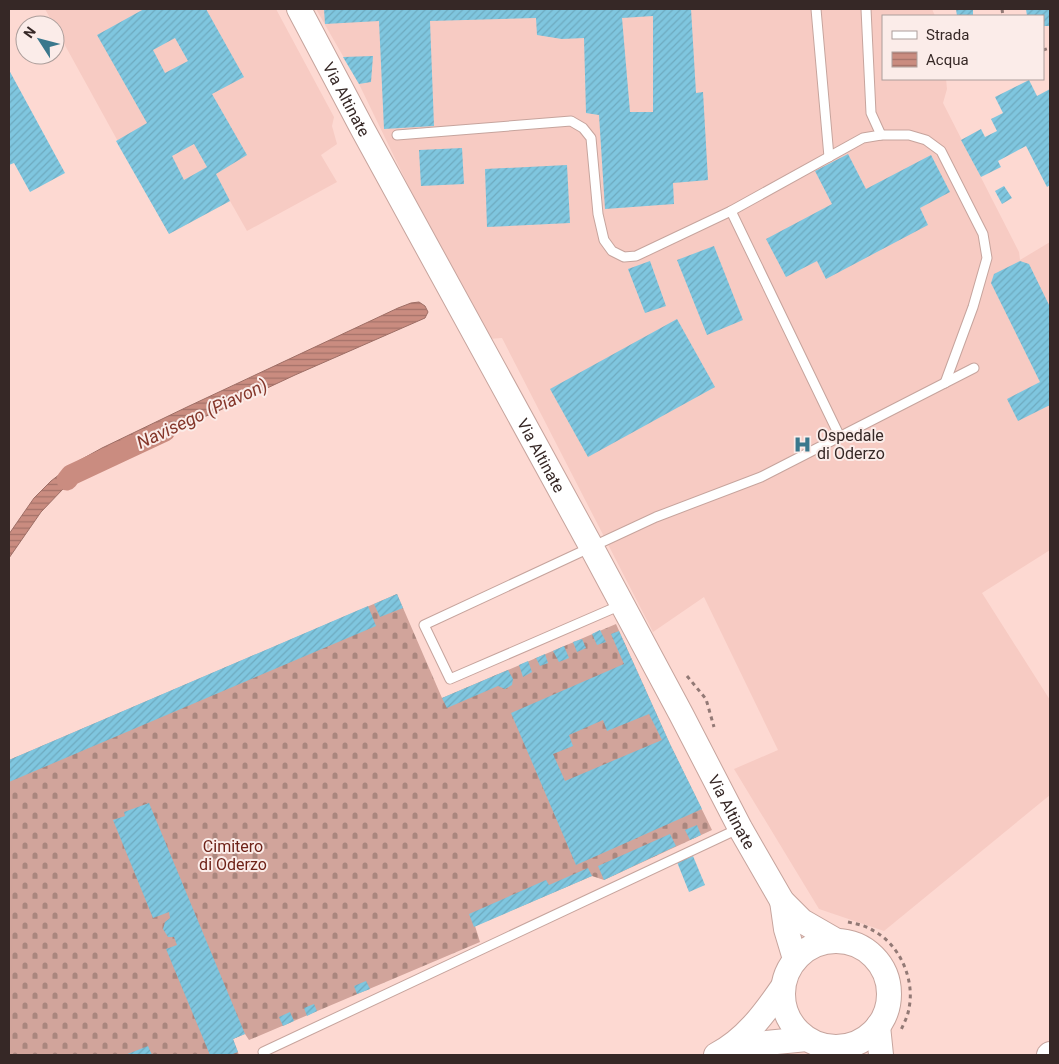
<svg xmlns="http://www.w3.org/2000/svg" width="1059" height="1064" viewBox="0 0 1059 1064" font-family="Roboto,sans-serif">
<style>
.built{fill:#f7cbc3}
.cemetery{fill:url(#cemetery-stones)}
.water{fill:url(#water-rules);stroke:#9e6e65}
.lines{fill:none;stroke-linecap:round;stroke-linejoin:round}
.canal{stroke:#ca8c80;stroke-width:21}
.building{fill:url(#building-hatch);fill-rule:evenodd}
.lane-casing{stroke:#c6a49d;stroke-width:11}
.secondary-casing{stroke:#c6a49d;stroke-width:26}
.path{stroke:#927975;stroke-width:3;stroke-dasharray:4 4;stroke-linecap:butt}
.lane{stroke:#fff;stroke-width:9}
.secondary{stroke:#fff;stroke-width:24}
.labels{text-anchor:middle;stroke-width:4;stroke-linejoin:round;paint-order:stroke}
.street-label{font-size:16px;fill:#362826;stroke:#fbece9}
.poi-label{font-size:16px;fill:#362826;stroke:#fbece9;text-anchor:start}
.park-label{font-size:16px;fill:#6e2218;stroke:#fbece9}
.water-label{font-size:18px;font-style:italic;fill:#85372b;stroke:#fbece9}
</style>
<defs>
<pattern id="cemetery-stones" width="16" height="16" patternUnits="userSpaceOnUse" patternTransform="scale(1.25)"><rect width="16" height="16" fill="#d1a49b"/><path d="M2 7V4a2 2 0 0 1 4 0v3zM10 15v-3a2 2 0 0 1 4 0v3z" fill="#aa867e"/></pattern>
<pattern id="water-rules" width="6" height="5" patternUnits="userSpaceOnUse" patternTransform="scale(1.25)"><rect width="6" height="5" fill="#ca8c80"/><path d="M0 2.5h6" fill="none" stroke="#a57269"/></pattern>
<pattern id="building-hatch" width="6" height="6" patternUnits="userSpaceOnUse" patternTransform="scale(1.25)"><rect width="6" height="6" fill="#7fc6df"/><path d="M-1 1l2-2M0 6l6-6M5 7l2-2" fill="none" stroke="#6eaabf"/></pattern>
</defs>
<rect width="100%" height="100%" fill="#fdd9d2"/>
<g class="built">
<path d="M 45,9 L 276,9 L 334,117 L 332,126 L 337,144 L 321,155 L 337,182 L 247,231 L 230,201 L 169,234 Z"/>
<path d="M 316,9 L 932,9 L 935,16 L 883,16 L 883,79 L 946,79 L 947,89 L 943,103 L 1019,252 L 1020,260 L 1050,242 L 1050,550 L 982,593 L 1050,700 L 1050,795 L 884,931 L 819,909 L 734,769 L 778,750 L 704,597 L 653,632 L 502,338 L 488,339 L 420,210 L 359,84 Z"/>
</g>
<path class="cemetery" d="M 397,594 L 442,698 L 616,624 L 670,744 L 712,830 L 604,880 L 592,876 L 475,926 L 480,942 L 249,1040 L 245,1034 L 233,1039 L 239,1055 L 9,1055 L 9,760 Z"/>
<path class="water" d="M 419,302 L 425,306 L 428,312 L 425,318 L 295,375 L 216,412 L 103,458 L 79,474 L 63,489 L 41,512 L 9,558 L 9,534 L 34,498 L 51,481 L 73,464 L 102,448 L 187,407 L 398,308 L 411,303 Z"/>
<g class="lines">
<path class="canal" d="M 67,480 L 71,475 L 165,431"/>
</g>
<g class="building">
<path d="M 144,9 L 206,9 L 244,77 L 212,94 L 247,155 L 216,174 L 230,201 L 169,234 L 116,141 L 147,123 L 97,35 ZM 175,38 L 188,61 L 165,73 L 153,50 ZM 194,144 L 207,167 L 184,180 L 172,156 Z"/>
<path d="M 324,9 L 691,9 L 696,93 L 703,92 L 708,180 L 673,183 L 674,204 L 605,209 L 599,115 L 586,113 L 584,38 L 562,39 L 537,35 L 536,18 L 430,21 L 434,126 L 384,129 L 379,21 L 325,24 ZM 653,16 L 653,112 L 630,112 L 622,18 Z"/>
<path d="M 956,9 L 973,9 L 973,15 L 957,16 Z"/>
<path d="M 1026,9 L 1050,9 L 1050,26 L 1043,26 L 1043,16 L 1027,16 Z"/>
<path d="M 373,56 L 371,82 L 359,84 L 343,57 Z"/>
<path d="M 9,70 L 65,173 L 30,192 L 14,163 L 9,165 Z"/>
<path d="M 1029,80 L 1037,96 L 1050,89 L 1050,185 L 1047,187 L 1026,146 L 998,161 L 1001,167 L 981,177 L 961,140 L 981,129 L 985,137 L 997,131 L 991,119 L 1003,113 L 995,97 Z"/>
<path d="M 462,148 L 464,184 L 421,186 L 419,150 Z"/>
<path d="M 848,154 L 866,189 L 931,155 L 950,192 L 920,208 L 928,225 L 826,279 L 817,261 L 786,277 L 766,239 L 832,204 L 815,171 Z"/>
<path d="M 567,165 L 570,223 L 487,227 L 485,169 Z"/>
<path d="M 1004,186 L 1012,198 L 1002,204 L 995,191 Z"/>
<path d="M 714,246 L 743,320 L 707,335 L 677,260 Z"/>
<path d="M 650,261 L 666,306 L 645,313 L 628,269 Z"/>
<path d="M 1020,261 L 1029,264 L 1050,307 L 1050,405 L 1018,421 L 1007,399 L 1040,382 L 991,283 L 994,274 Z"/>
<path d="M 677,319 L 715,387 L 588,457 L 550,389 Z"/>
<path d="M 397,594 L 403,608 L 380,617 L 374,604 Z"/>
<path d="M 368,606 L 376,626 L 9,782 L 9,760 Z"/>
<path d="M 600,630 L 606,642 L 597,645 L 592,634 Z"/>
<path d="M 619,631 L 670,744 L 702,809 L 576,865 L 511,713 L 624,664 L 611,634 ZM 649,714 L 662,740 L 565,781 L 553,754 L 573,746 L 569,735 L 603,720 L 607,731 Z"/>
<path d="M 582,639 L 586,648 L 577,652 L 573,642 Z"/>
<path d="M 564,646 L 569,658 L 559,662 L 553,651 Z"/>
<path d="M 545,654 L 548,663 L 540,666 L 536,658 Z"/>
<path d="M 528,661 L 532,672 L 523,677 L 519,665 Z"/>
<path d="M 508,670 L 513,679 L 512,685 L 505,689 L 498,686 L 447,708 L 442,698 Z"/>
<path d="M 149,803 L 245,1034 L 233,1039 L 238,1052 L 230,1055 L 210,1055 L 166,949 L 177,945 L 174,937 L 168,937 L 163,929 L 165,922 L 170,918 L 169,912 L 153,918 L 113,820 L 125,816 L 124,812 Z"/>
<path d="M 697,825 L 701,835 L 690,840 L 685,830 Z"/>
<path d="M 670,834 L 676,846 L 604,880 L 598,866 Z"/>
<path d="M 693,856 L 705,885 L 689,892 L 677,862 Z"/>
<path d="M 588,868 L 592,876 L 474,927 L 469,914 L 546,880 L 549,885 Z"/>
<path d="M 366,981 L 370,989 L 357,994 L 354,986 Z"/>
<path d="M 314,1004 L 317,1011 L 307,1016 L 304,1008 Z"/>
<path d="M 290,1012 L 294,1021 L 283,1026 L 279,1017 Z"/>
<path d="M 148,1046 L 152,1055 L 125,1055 Z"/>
</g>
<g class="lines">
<defs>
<g id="lane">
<path d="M 816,9 L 829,157"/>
<path d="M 866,9 L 871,113 L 881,135"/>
<path d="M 397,135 L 571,121 L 583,128 L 591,138 L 598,214 L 604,240 L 612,251 L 624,257 L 636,256 L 731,211 L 840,437"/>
<path d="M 731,211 L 863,138 L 881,135 L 909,135 L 926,140 L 941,151 L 983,234 L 987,258 L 973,307 L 945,383"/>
<path d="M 621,605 L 450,679 L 424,625 L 656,517 L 761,477 L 974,368"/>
<path d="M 265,1055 L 263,1052 L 740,828"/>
</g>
<g id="secondary">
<path id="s1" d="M 299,9 L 362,128 L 592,548 L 681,714 L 740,828 L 782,901 L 802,921 L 835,940"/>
<path d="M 782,901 L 786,929 L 795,959"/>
<circle cx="836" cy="994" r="53"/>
<path d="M 878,1026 L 881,1055"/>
<path d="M 728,1049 L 766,1043 L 807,1039"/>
<path d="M 716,1055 C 745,1040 764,1014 782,988"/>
<path d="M 1049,1055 L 1050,1054"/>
</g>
</defs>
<use href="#lane" class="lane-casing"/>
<use href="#secondary" class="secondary-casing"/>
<g class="path">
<path d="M 1002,9 L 1003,16"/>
<path d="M 1043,50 L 1050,48"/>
<path d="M 687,676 L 706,699 L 714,727"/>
<path d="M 848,922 C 857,924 867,926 874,931 C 900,945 915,980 909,1008 C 908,1016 904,1023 901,1030"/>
</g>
<use href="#lane" class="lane"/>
<use href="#secondary" class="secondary"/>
</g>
<defs>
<symbol id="hospital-bare" viewBox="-9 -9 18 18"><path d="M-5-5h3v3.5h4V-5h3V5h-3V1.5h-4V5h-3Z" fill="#3a788d" stroke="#fbece9" stroke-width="2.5" paint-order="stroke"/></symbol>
</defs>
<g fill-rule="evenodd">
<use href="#hospital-bare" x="790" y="432" width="25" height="25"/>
</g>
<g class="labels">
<g class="street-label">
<text dy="6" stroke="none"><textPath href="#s1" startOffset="102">Via Altinate</textPath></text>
<text dy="6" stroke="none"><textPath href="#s1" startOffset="508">Via Altinate</textPath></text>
<text dy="6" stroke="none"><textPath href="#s1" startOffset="912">Via Altinate</textPath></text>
</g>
<g class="poi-label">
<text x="817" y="441">Ospedale<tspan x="817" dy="18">di Oderzo</tspan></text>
</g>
<g class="park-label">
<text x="233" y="852">Cimitero<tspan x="233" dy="18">di Oderzo</tspan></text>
</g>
<g class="water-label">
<text transform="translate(202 414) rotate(-25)" y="6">Navisego (Piavon)</text>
</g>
</g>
<rect width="1059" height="1064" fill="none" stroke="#362826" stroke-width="20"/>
<rect x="882" y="15" width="162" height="65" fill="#fbece9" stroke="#ac9e9b"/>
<rect x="892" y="31" width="25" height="8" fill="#ffffff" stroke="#ac9e9b"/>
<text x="926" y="40" font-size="15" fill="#362826">Strada</text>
<rect x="892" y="52" width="25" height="15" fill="url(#water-rules)" stroke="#ac9e9b"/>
<text x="926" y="65" font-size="15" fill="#362826">Acqua</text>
<g transform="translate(40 40) rotate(306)"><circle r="24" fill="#fbece9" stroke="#ac9e9b"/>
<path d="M0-4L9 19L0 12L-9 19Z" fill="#3a788d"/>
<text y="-8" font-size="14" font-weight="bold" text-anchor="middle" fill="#362826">N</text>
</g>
</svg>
